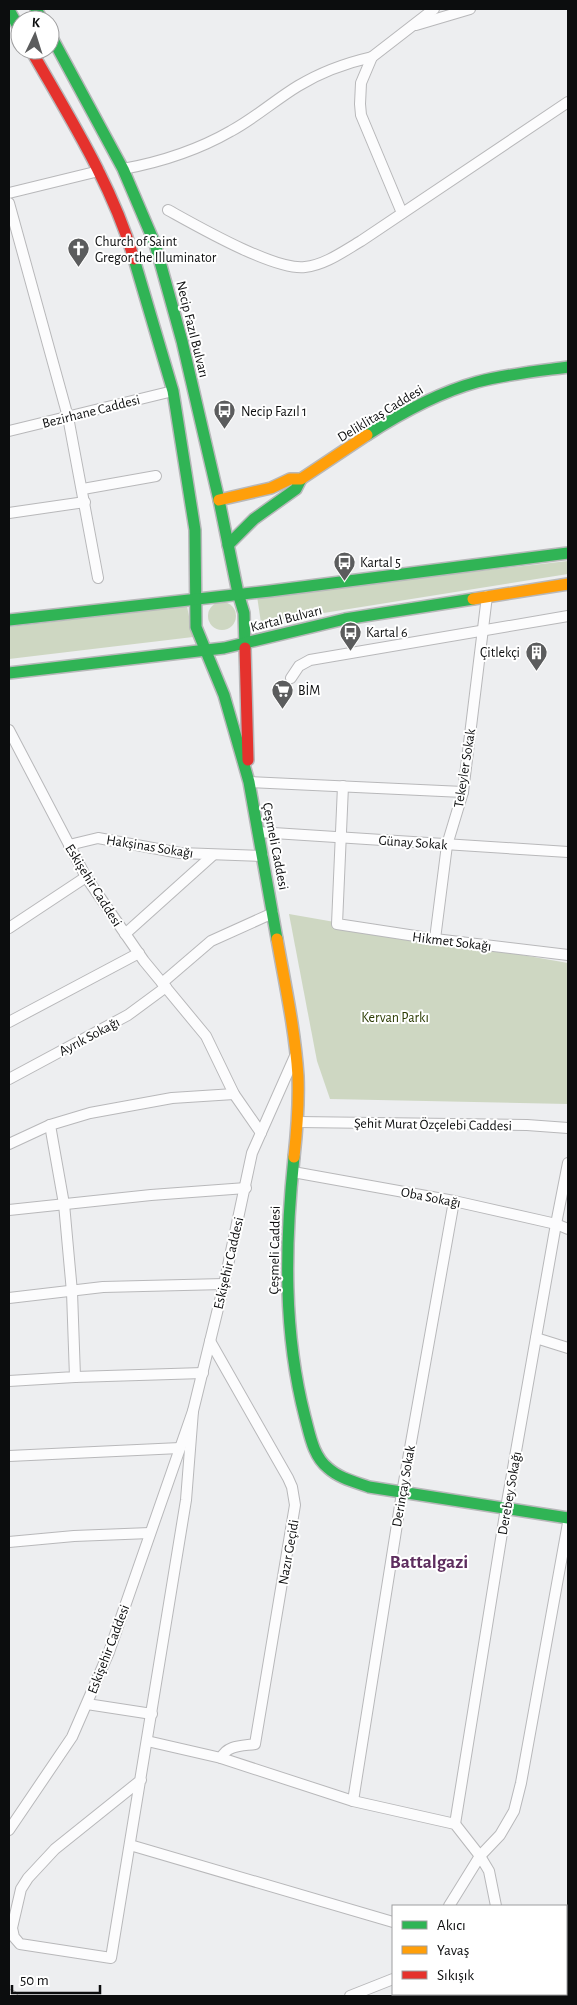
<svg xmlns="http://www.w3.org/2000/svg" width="577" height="2005" viewBox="0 0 577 2005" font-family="'Alegreya Sans',sans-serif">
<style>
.green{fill:#ced7c2}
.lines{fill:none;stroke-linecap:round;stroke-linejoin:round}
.street-casing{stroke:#b8b8ba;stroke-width:12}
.fast-casing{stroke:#b8b8ba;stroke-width:14}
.slow-casing{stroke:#b8b8ba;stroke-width:14}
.jam-casing{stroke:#b8b8ba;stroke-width:14}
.street{stroke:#fcfcfd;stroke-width:10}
.fast{stroke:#30b455;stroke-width:11}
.slow{stroke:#ff9f0a;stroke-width:11}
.jam{stroke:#e5322d;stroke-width:11}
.labels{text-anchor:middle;stroke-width:4;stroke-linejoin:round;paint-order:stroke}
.poi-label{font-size:14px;fill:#0c0d0e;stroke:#fff;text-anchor:start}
.street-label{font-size:14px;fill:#0c0d0e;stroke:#fff}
.park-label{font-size:14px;fill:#2a3a00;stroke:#fff}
.district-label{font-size:19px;font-weight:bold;fill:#5d2d5e;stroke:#fff}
</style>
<rect width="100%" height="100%" fill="#edeef0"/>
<g class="green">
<path d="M 568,561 L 568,574 L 261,623 L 257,596 Z"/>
<circle cx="222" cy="616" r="14"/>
<path d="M 187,606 L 193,637 L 9,659 L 9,627 Z"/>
<path d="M 289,914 L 568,963 L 568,1104 L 330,1099 L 317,1061 Z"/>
</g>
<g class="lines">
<defs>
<g id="street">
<path d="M 416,25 L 470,9"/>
<path d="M 123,169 C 161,162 198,150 231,131 C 255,118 275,100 298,86 C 321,72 346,63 372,57"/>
<path d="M 9,193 L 99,171"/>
<path d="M 9,203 L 68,417 L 98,578"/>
<path d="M 168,210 C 197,226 275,271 305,267 C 325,265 344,251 361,241 L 568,102"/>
<path d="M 402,213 L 361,115 L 360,104 L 361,83 L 372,57 L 434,9"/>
<path d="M 9,431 L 173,391"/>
<path d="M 83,489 L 156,476"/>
<path d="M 9,513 L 85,502"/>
<path d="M 291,678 L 299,666 L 310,660 L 568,616"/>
<path d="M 9,730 L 86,877 L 144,961 L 206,1036 L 234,1094 L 261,1133"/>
<path d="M 249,782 L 463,792"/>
<path d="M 343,786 L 337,924 L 435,939 L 568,955"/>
<path d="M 258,832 L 568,852"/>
<path d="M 69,845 L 98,838 L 180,853 L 263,856"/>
<path d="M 9,928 L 86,877"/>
<path d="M 125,934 L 213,855"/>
<path d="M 435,939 L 447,845 L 463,792 L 487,596"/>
<path d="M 162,983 L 211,941 L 273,913"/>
<path d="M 9,1022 L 139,953"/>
<path d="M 9,1079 L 128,1015 L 166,987"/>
<path d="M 298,1122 L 527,1125 L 568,1128"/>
<path d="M 9,1144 L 50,1125 L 90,1113 L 172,1098 L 234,1094"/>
<path d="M 293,1172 L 454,1201 L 556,1224 L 568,1229"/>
<path d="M 9,1210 L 151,1195 L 246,1188"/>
<path d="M 9,1298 L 103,1287 L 224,1284"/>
<path d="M 536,1338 L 568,1348"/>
<path d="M 210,1341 L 288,1478 L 292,1487 L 295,1505 L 255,1744 C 242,1746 227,1745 221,1758"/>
<path d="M 75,1377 L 203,1373"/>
<path d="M 9,1381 L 75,1377 L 72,1292 L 64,1204 L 50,1125"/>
<path d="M 9,1456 L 180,1448"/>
<path d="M 9,1542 L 74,1536 L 150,1533"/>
<path d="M 87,1704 L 152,1714"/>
<path d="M 147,1741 L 221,1758 L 353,1801 L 455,1824 L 480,1856 L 489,1871 L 496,1906"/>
<path d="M 141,1780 L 55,1849 L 28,1878 L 21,1889 L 12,1928 L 14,1937 L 20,1944 L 111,1958 L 186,1500 L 193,1411"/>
<path d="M 353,1801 L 402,1493 L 454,1201"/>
<path d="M 455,1824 L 506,1508 L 556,1224 L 568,1163"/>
<path d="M 9,1830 L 72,1737 L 109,1652 L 193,1411 L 224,1284 L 252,1153 L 295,1056"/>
<path d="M 130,1845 L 393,1922"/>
<path d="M 449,1906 L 480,1856 L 500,1835 L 514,1811 L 521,1783 L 568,1523"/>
<path d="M 566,1923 L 568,1923"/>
<path d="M 449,1994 L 449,1996"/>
<path d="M 558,1994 L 559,1996"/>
<path d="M 9,1995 L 12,1996"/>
<path d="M 350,1996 L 393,1979"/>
</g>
<g id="fast">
<path d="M 36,9 L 42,20"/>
<path d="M 9,10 L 20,30"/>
<path d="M 50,34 L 123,169 L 155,244 L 182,341 L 219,500 L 238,593 L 244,613 L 245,648"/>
<path d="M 134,259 L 173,391 L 195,530 L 196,627 L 224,695 L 249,782 L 277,939"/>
<path d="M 367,435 C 401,413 437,393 477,382 C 507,374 538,371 568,367"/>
<path d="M 228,545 L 254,519 L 296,489 L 301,479"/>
<path d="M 9,620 L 270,591 L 568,553"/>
<path d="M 9,673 L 224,648 L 345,619 L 473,599"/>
<path d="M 294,1157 C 285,1244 283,1332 305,1417 C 310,1435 313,1456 328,1468 C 339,1478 355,1482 369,1487 L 568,1518"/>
</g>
<g id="slow">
<path d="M 219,500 L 271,488 L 290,479 L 301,479 L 367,435"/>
<path d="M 473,599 L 568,584"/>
<path d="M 277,939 C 285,984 295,1030 298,1076 C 299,1103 297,1130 294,1157"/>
</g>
<g id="jam">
<path d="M 31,50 C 69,117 112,184 134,259"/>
<path d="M 245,648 L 248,760"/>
</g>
</defs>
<use href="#street" class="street-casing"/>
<use href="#fast" class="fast-casing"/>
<use href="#slow" class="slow-casing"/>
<use href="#jam" class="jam-casing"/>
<use href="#street" class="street"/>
<use href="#fast" class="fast"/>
<use href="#slow" class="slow"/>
<use href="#jam" class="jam"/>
</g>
<defs>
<symbol id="church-pin" viewBox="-11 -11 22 30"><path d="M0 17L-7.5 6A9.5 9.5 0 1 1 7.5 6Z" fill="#5b5c5d" stroke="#fff"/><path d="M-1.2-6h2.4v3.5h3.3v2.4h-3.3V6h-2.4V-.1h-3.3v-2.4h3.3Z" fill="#fff"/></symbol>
<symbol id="bus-pin" viewBox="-11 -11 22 30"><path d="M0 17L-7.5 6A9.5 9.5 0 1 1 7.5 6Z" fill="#5b5c5d" stroke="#fff"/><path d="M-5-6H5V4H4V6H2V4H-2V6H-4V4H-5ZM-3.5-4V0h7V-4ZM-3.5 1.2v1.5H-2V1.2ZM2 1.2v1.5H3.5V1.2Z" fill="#fff"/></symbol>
<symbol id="building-pin" viewBox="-11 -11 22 30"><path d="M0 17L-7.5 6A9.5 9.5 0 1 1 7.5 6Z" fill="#5b5c5d" stroke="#fff"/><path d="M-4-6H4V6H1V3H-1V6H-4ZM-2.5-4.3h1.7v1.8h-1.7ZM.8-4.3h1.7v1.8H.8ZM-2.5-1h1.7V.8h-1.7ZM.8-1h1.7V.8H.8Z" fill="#fff"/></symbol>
<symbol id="supermarket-pin" viewBox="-11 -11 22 30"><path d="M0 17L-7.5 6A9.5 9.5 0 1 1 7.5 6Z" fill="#5b5c5d" stroke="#fff"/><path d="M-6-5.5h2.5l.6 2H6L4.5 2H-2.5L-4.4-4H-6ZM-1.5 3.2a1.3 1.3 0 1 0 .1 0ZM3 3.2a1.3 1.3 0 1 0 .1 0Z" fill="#fff"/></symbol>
</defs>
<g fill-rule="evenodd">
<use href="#church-pin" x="66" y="236" width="25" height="34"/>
<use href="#bus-pin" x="212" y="398" width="25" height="34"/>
<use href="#bus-pin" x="332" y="550" width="25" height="34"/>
<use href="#bus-pin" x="338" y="620" width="25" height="34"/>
<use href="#building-pin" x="524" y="640" width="25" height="34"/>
<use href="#supermarket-pin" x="270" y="678" width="25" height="34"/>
</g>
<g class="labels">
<g class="poi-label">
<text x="95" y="246">Church of Saint<tspan x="95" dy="16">Gregor the Illuminator</tspan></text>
<text x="241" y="416">Necip Fazıl 1</text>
<text x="360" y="567">Kartal 5</text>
<text x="366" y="637">Kartal 6</text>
<text x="520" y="657" text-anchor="end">Çitlekçi</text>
<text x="298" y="695">BİM</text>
</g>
<g class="street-label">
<text transform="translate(193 329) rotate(76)" y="5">Necip Fazıl Bulvarı</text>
<text transform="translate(91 411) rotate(-14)" y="5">Bezirhane Caddesi</text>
<text transform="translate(380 413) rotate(-31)" y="5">Deliklitaş Caddesi</text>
<text transform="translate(286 618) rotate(-14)" y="5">Kartal Bulvarı</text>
<text transform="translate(464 768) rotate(-81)" y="5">Tekeyler Sokak</text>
<text transform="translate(413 842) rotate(4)" y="5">Günay Sokak</text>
<text transform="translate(150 846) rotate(9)" y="5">Hakşinas Sokağı</text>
<text transform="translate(276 846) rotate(79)" y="5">Çeşmeli Caddesi</text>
<text transform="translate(94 885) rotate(58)" y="5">Eskişehir Caddesi</text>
<text transform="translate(452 941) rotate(7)" y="5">Hikmet Sokağı</text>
<text transform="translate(89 1036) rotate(-28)" y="5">Ayrık Sokağı</text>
<text transform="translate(433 1124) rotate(1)" y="5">Şehit Murat Özçelebi Caddesi</text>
<text transform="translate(431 1197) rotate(11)" y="5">Oba Sokağı</text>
<text transform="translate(274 1250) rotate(-89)" y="5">Çeşmeli Caddesi</text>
<text transform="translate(228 1263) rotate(-77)" y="5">Eskişehir Caddesi</text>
<text transform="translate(403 1486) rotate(-80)" y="5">Derinçay Sokak</text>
<text transform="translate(509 1493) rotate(-80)" y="5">Derebey Sokağı</text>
<text transform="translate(288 1552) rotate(-80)" y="5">Nazır Geçidi</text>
<text transform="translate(108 1649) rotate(-69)" y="5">Eskişehir Caddesi</text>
</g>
<g class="park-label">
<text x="395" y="1022">Kervan Parkı</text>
</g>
<g class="district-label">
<text x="429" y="1568">Battalgazi</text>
</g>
</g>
<rect width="577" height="2005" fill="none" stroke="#0c0d0e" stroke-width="20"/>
<rect x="392" y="1905" width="175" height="90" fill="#ffffff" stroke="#9e9e9f"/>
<rect x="402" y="1921" width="25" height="8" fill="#30b455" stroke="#9e9e9f"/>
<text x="437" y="1930" font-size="15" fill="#0c0d0e">Akıcı</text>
<rect x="402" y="1946" width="25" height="8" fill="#ff9f0a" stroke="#9e9e9f"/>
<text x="437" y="1955" font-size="15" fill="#0c0d0e">Yavaş</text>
<rect x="402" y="1971" width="25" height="8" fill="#e5322d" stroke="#9e9e9f"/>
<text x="437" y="1980" font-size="15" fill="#0c0d0e">Sıkışık</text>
<g transform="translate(35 35) rotate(4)"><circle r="24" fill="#ffffff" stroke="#9e9e9f"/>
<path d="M0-4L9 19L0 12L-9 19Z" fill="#5b5c5d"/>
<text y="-8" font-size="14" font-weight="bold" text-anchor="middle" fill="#0c0d0e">K</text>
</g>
<path d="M12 1985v8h88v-8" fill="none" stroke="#0c0d0e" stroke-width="2.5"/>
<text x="20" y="1985" font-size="15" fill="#0c0d0e" stroke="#ffffff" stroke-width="4" paint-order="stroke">50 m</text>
</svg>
